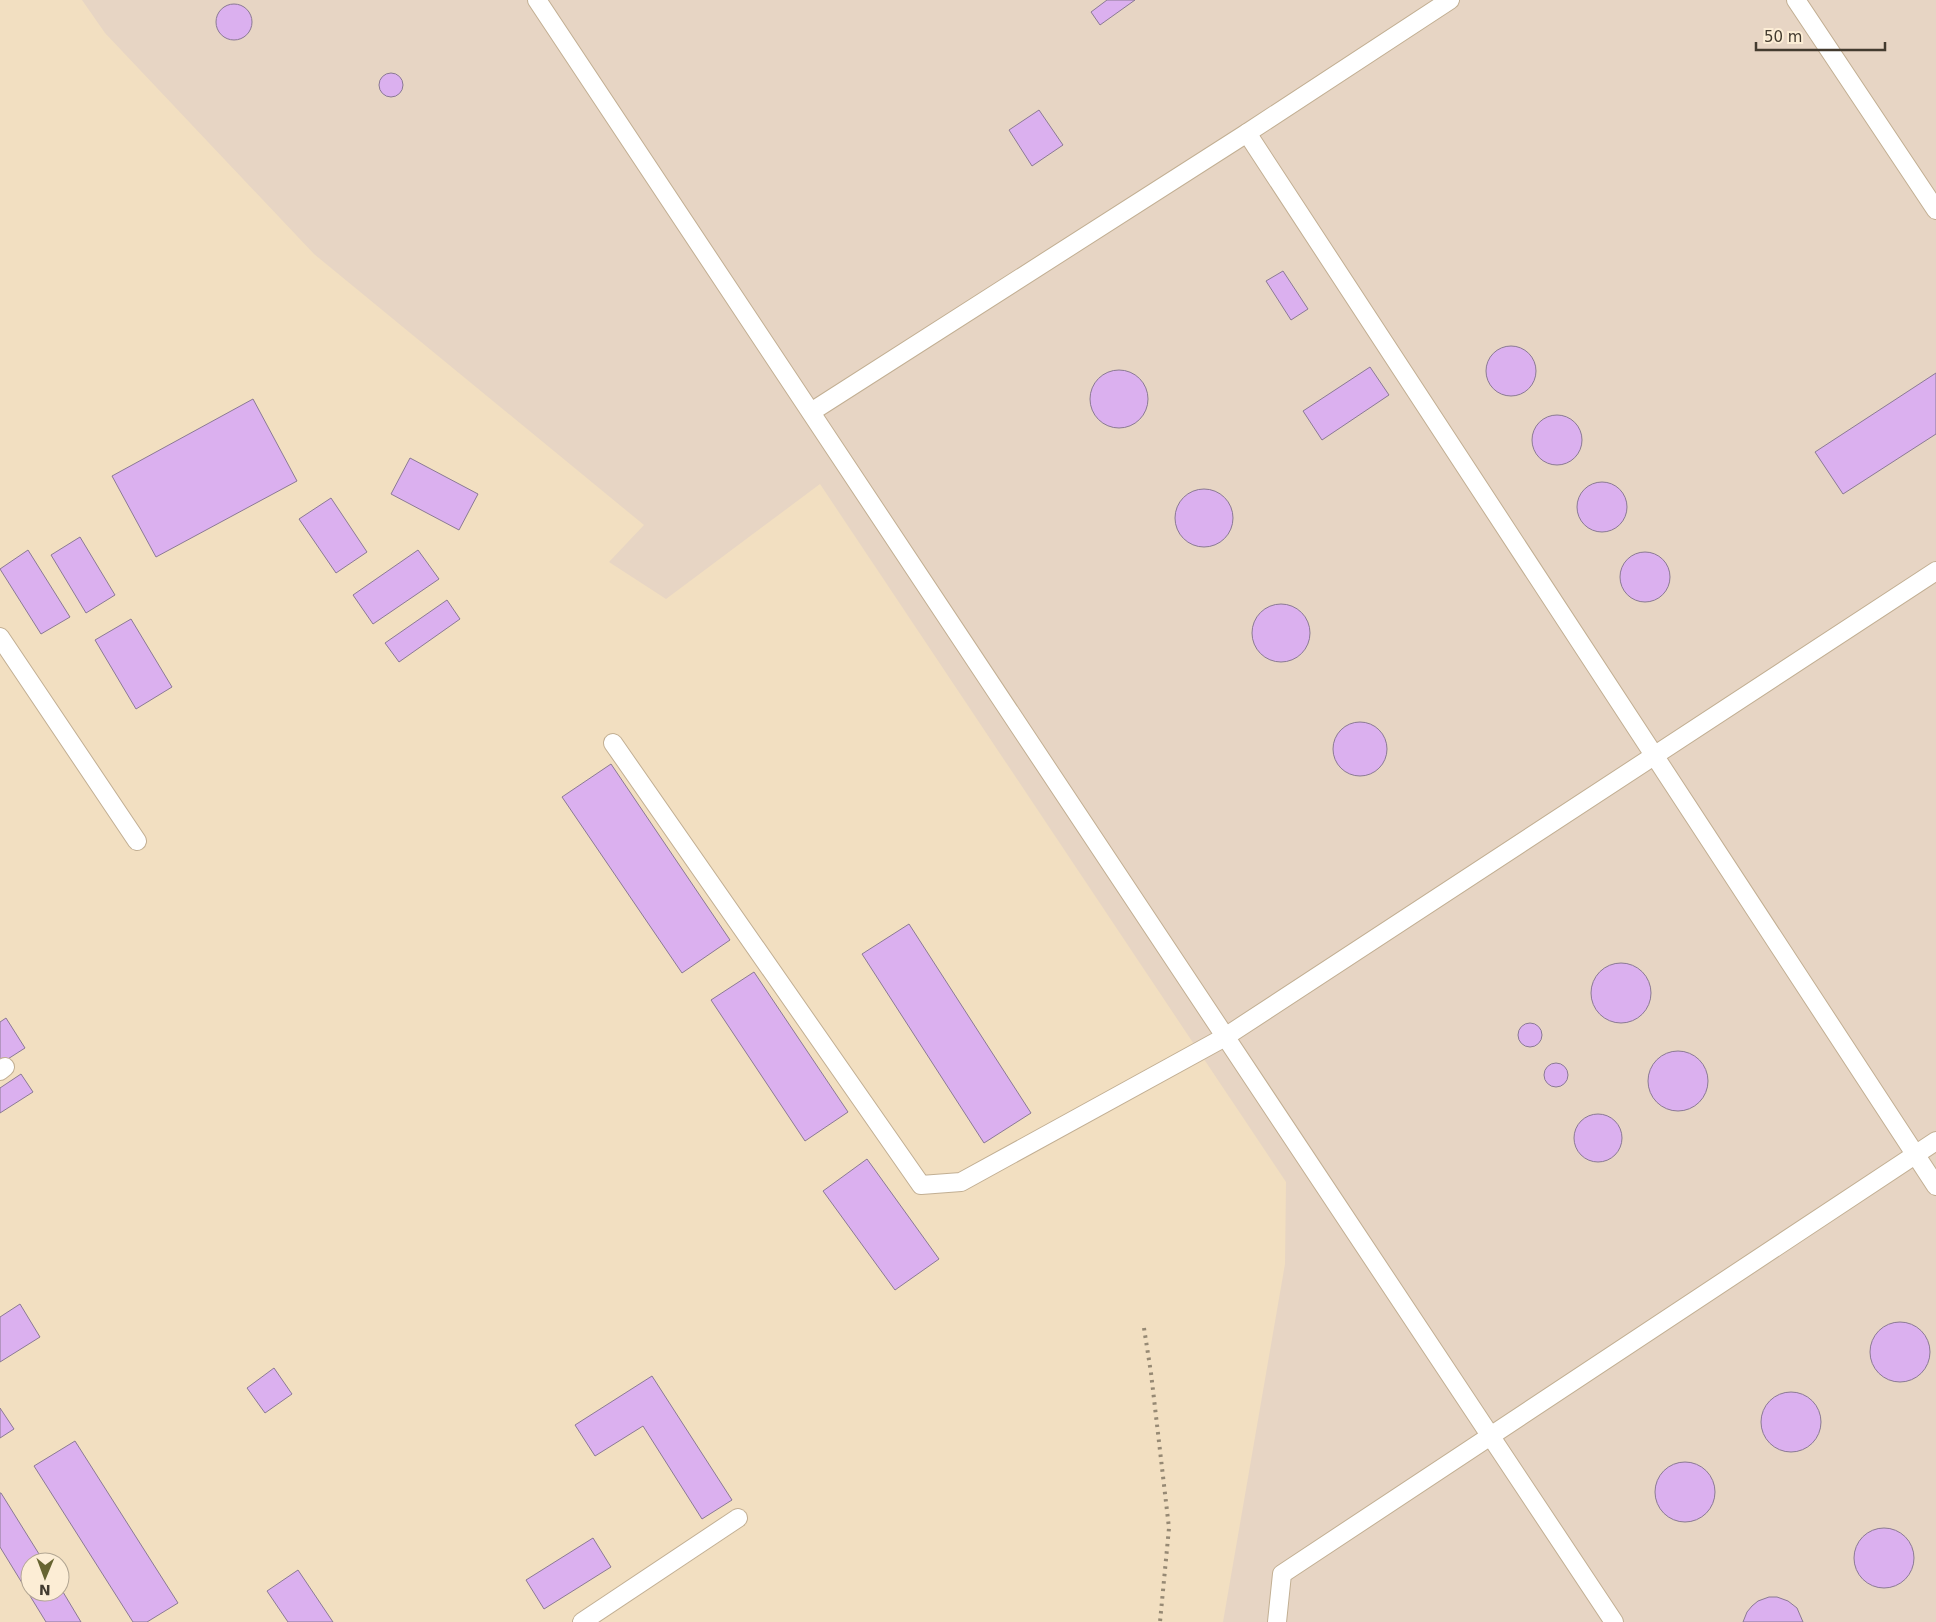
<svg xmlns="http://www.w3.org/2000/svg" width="1936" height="1622" viewBox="0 0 1936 1622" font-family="'DejaVu Sans',sans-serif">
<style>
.industrial{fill:#e7d5c4}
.building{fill:#dbb0ef;stroke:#8b7a94}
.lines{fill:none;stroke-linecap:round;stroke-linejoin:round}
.minor-casing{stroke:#c2af93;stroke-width:20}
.minor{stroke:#fff;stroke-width:18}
.rail{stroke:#968974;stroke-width:4;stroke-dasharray:2.5 5;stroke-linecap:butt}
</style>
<rect width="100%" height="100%" fill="#f2dfc1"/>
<path class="industrial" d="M 82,0 L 1936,0 L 1936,1622 L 1223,1622 L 1285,1264 L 1286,1182 L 820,484 L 666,599 L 609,562 L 644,525 L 314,254 L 105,33 Z"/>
<g class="building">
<path d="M 1107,0 L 1135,0 L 1100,25 L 1091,12 Z"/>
<circle cx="234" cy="22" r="18"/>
<circle cx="391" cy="85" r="12"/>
<path d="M 1039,110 L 1063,145 L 1032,166 L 1009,130 Z"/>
<path d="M 1283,271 L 1308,309 L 1291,320 L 1266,281 Z"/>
<circle cx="1511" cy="371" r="25"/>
<path d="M 1370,367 L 1389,395 L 1322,440 L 1303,411 Z"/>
<circle cx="1119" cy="399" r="29"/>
<path d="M 1936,373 L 1936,434 L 1843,494 L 1815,452 Z"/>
<path d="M 253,399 L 297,481 L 156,557 L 112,476 Z"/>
<circle cx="1557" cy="440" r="25"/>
<path d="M 410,458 L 478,494 L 459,530 L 391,494 Z"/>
<circle cx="1602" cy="507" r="25"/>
<circle cx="1204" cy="518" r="29"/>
<path d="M 331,498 L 367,552 L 336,573 L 299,519 Z"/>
<path d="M 80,537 L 115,595 L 86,613 L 51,555 Z"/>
<path d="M 28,550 L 70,617 L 41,634 L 0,569 Z"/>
<path d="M 418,550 L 439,579 L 373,624 L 353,595 Z"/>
<circle cx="1645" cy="577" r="25"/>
<path d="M 447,600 L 460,619 L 399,662 L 385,643 Z"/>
<circle cx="1281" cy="633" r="29"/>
<path d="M 131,619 L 172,687 L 136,709 L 95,640 Z"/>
<circle cx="1360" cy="749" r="27"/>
<path d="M 611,764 L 730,940 L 682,973 L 562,797 Z"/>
<path d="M 909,924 L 1031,1113 L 984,1143 L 862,954 Z"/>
<circle cx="1621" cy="993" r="30"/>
<path d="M 754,972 L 848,1112 L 805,1141 L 711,1000 Z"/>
<path d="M 6,1018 L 25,1048 L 0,1064 L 0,1022 Z"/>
<circle cx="1530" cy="1035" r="12"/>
<circle cx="1678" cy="1081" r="30"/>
<circle cx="1556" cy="1075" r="12"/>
<path d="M 21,1074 L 33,1092 L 0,1113 L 0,1088 Z"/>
<circle cx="1598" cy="1138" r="24"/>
<path d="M 867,1159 L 939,1259 L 895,1290 L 823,1191 Z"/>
<path d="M 20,1304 L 40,1337 L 0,1362 L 0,1317 Z"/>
<circle cx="1900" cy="1352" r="30"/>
<path d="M 274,1368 L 292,1394 L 265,1413 L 247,1388 Z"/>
<path d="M 652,1376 L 732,1500 L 702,1519 L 643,1426 L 595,1456 L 575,1425 Z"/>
<circle cx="1791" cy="1422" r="30"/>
<path d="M 0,1408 L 14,1429 L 0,1438 Z"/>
<path d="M 75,1441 L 178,1603 L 147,1622 L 133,1622 L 34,1466 Z"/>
<circle cx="1685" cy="1492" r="30"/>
<path d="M 0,1493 L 1,1493 L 44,1562 L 30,1562 L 30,1592 L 60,1592 L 60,1587 L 81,1622 L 46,1622 L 0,1547 Z"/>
<circle cx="1884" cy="1558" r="30"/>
<path d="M 593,1538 L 611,1567 L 544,1609 L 526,1580 Z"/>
<path d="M 298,1570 L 333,1622 L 288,1622 L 267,1591 Z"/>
<path d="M 1769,1597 L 1777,1597 L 1788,1601 L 1797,1608 L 1803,1622 L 1743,1622 L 1747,1612 L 1752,1606 L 1758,1601 Z"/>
</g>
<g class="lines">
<defs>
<g id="minor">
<path d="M 537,0 L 1614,1622"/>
<path d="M 1796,0 L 1936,210"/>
<path d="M 1247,133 L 1936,1186"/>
<path d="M 811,412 L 1247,133 L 1450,0"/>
<path d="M 0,637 L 137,841"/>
<path d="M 613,743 L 921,1185 L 961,1182 L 1225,1037 L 1936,571"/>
<path d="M 0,1071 L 5,1067"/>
<path d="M 582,1622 L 738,1518"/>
<path d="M 1277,1622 L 1282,1574 L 1936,1141"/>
</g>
</defs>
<use href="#minor" class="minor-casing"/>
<use href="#minor" class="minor"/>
<path class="rail" d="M 1144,1328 L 1151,1373 L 1169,1528 L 1160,1622"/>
</g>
<g transform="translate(45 1577) rotate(181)"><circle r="24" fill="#fcedd5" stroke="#b2a693"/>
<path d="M0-4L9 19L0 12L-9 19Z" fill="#676431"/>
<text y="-8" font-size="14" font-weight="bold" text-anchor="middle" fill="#433b2f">N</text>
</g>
<path d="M1756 42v8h129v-8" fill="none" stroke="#433b2f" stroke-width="2.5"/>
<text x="1764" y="42" font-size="15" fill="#433b2f" stroke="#fcedd5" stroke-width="4" paint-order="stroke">50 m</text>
</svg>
